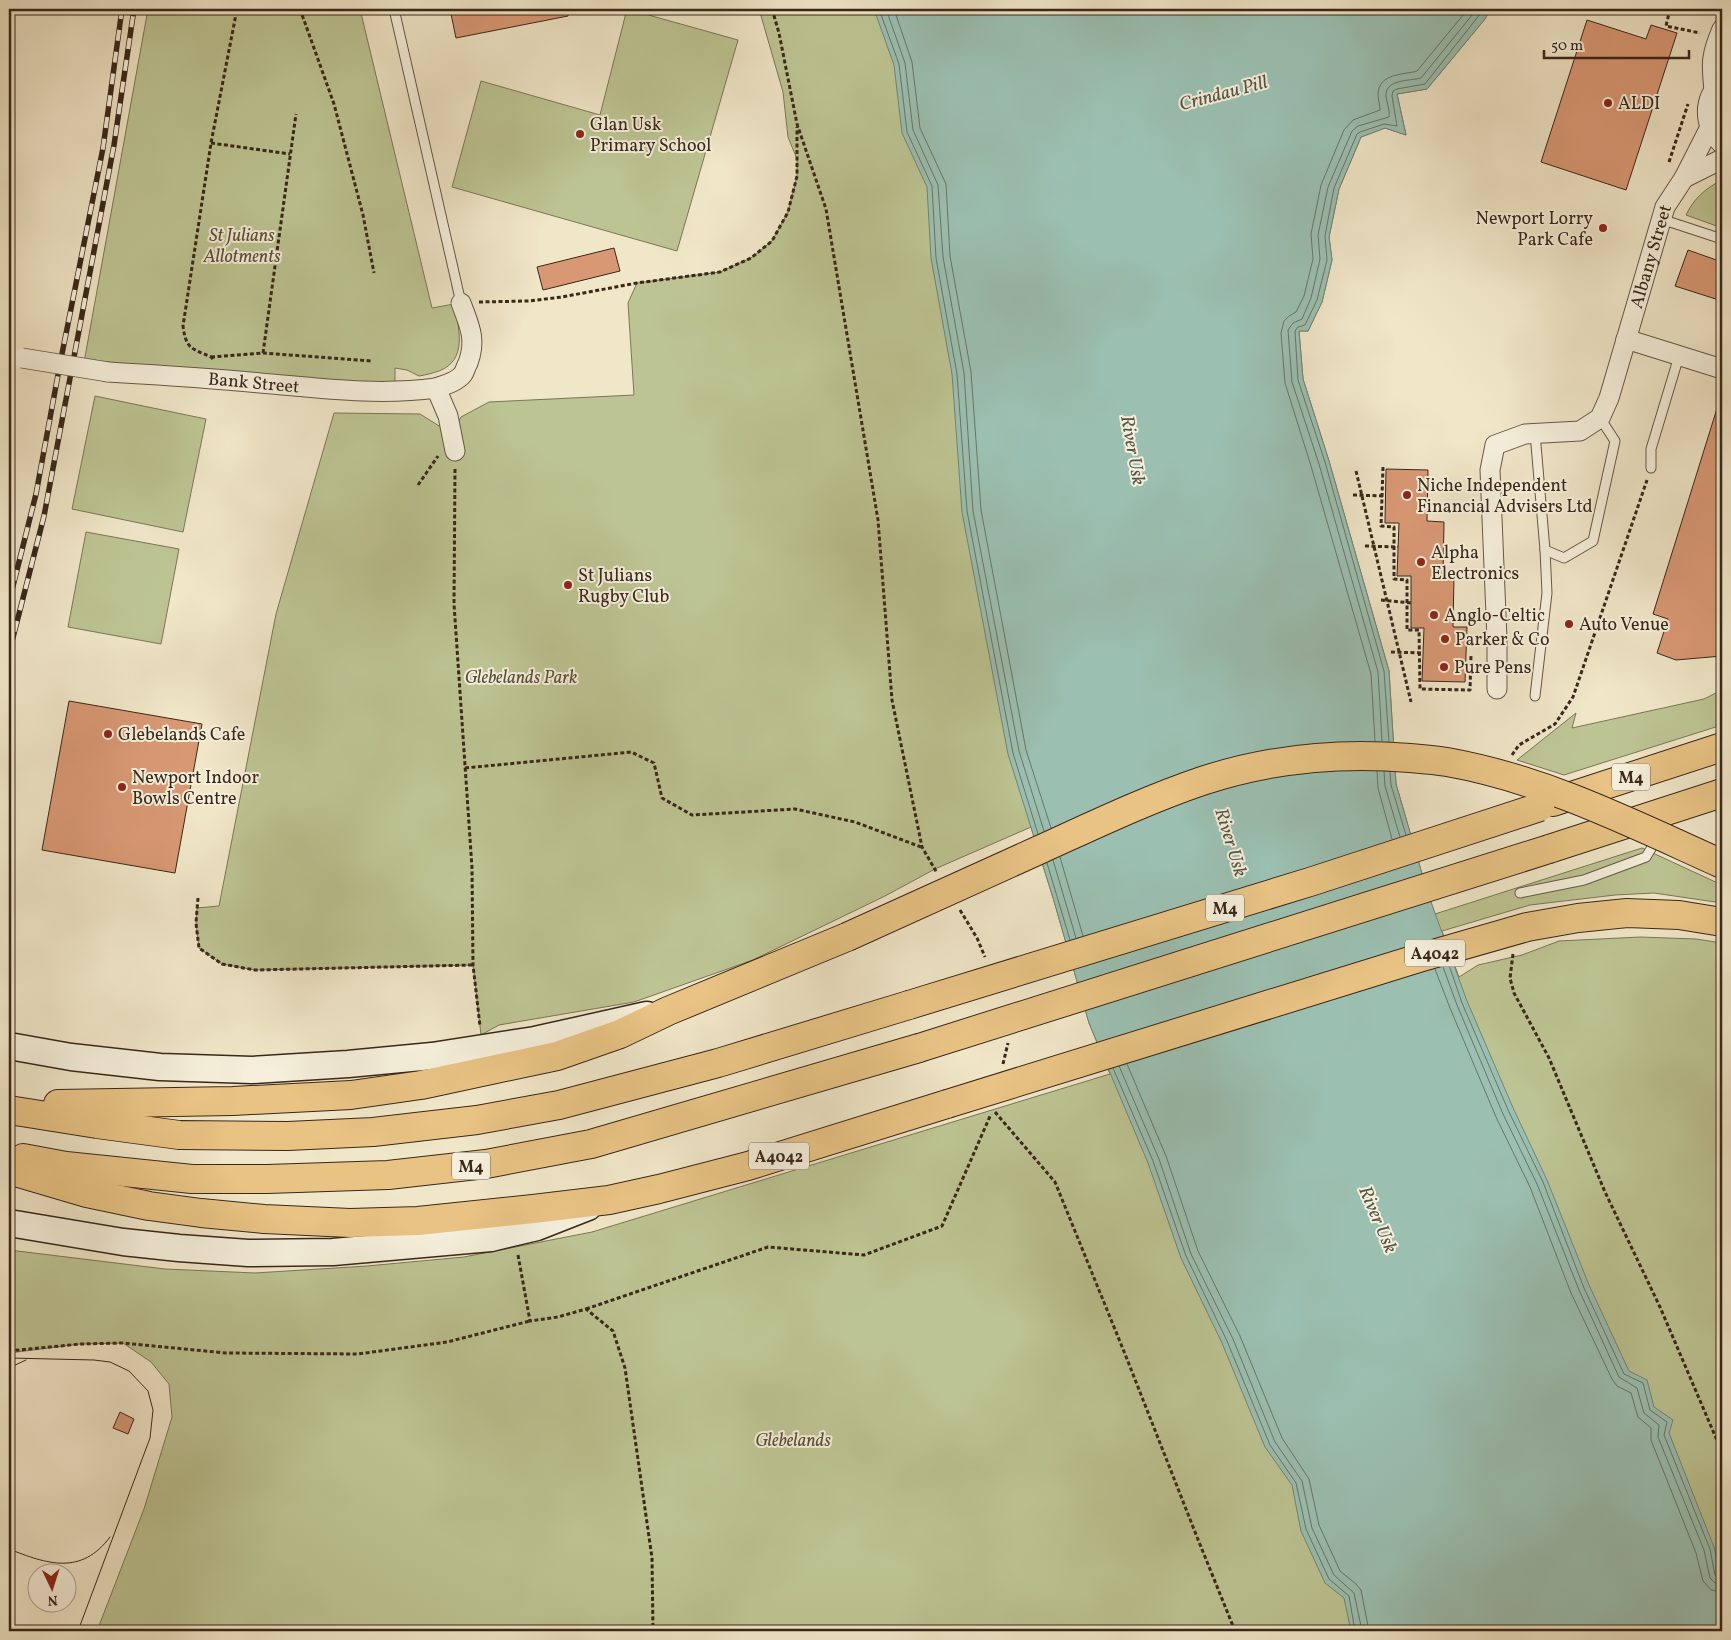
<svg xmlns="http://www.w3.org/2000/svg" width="1731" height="1640" viewBox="0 0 1731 1640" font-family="Vollkorn,serif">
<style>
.green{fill:#bdc493;stroke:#7b7656}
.water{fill:#9bc0b2;stroke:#748375}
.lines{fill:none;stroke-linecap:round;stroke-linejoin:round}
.shore{stroke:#6a7466;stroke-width:1}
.building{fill:#d89874;stroke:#39271a}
.lane-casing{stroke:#675746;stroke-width:11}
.street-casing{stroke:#675746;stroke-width:21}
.secondary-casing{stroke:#39271a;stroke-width:29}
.highway-casing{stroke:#39271a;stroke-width:30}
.path{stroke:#39271a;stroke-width:3;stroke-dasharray:4 2.5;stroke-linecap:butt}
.lane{stroke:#f5efdb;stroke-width:9}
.street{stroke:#f5efdb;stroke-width:19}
.secondary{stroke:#f5efdb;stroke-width:26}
.highway{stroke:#e8c384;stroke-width:28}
.tram{stroke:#39271a;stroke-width:1}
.rail-casing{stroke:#39271a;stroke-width:5.5}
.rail{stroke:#f5efdb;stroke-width:4;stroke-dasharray:11;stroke-linecap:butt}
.street-bridge-casing{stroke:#675746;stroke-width:21;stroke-linecap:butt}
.highway-bridge-casing{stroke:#39271a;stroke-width:30;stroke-linecap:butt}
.street-bridge{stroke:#f5efdb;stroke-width:19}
.highway-bridge{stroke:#e8c384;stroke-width:28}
.poi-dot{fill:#8f2418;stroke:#f5efdb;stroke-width:2}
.labels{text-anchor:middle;stroke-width:4;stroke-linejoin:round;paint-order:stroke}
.shield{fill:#f5efdb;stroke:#716354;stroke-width:1}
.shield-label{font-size:16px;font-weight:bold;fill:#39271a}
.poi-label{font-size:18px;fill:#39271a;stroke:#f5efdb;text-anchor:start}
.park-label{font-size:18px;font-style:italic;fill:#5a4e38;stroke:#f5efdb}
.street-label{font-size:18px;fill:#39271a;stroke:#f5efdb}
.water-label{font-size:19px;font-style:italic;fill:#565548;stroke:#f5efdb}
</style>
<rect width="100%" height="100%" fill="#f0e6c8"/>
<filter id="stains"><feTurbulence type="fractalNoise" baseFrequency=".004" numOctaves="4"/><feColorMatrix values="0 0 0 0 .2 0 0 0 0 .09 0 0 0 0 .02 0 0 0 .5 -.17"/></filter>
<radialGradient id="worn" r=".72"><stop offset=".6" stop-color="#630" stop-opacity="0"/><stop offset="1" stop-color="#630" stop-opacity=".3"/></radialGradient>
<g class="green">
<path d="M 148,9 L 360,9 L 432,308 L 454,304 C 459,328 468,360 439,371 C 433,373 426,375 419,376 L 407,370 L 395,368 L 395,392 L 83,368 Z"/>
<path d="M 627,9 L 738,40 L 677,251 L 452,187 L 481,81 L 600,115 Z"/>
<path d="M 759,9 L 985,9 L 1477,1631 L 97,1631 L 144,1509 L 172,1417 L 169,1384 L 151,1362 L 123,1343 L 80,1344 L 9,1353 L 9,1250 L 165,1269 L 255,1273 L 367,1266 L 464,1257 L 592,1232 L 1110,1074 L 1089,1023 L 1054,901 L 1031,827 L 935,869 L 885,896 L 753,960 L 634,1002 L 499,1025 L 481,1035 L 473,965 L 255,970 L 222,964 L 199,948 L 196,923 L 197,908 L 219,906 L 276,614 L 334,413 L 420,414 L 452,434 L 461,417 L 489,402 L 634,395 L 628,303 L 637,283 L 720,272 L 751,258 L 772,241 L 788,212 L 797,176 L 797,159 L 788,137 L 783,92 Z"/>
<path d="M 1490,9 L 1485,19 L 1427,89 L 1397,94 L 1406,135 L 1385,128 L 1361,137 L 1339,189 L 1329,237 L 1332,260 L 1322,302 L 1308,331 L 1299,331 L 1303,379 L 1329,461 L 1389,671 L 1396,784 L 1427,891 L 1435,914 L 1642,848 L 1722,885 L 1722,903 L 1654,893 L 1615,895 L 1530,905 L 1442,931 L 1459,977 L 1478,965 L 1522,955 L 1559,941 L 1640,937 L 1696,939 L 1722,943 L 1722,1631 L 1653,1631 L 1178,261 Z"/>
<path d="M 1722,180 L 1722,228 L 1686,215 C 1694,198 1706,188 1722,180 Z"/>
<path d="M 95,396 L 206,419 L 183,532 L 72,509 Z"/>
<path d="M 86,532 L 179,549 L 161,644 L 68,627 Z"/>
<path d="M 1722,690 L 1722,725 L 1564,775 L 1517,760 L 1576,713 L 1572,728 L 1704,699 Z"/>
</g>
<path class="water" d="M 874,9 L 1490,9 L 1485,19 L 1427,89 L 1397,94 L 1406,135 L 1385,128 L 1361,137 L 1339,189 L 1329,237 L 1332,260 L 1322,302 L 1308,331 L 1299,331 L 1303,379 L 1329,461 L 1389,671 L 1396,784 L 1427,891 L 1467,1001 L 1514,1110 L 1547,1180 L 1589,1285 L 1629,1371 L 1647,1380 L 1654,1407 L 1673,1420 L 1669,1433 L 1714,1547 L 1722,1583 L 1722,1631 L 1351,1631 L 1344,1598 L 1325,1583 L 1301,1531 L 1292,1485 L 1265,1447 L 1222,1343 L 1181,1258 L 1148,1163 L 1089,1023 L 1054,901 L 1008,754 L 962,512 L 952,374 L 931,258 L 927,187 L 902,133 L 894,65 Z"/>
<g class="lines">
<g class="shore">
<path d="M 879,9 L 899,64 L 907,132 L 932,186 L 936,258 L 957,374 L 967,511 L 1013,753 L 1038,834"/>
<path d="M 886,9 L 905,63 L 913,130 L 938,185 L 943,257 L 964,373 L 973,511 L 1019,751 L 1044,831"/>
<path d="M 894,9 L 912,62 L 920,128 L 946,184 L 950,256 L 971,372 L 981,510 L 1026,750 L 1051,828"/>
<path d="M 1375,741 L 1371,674 L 1311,466 L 1285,383 L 1281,333 L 1284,321 L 1289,316 L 1296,312 L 1304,296 L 1313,259 L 1311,234 L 1321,185 L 1344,130 L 1353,120 L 1380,110 C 1380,105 1378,99 1378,94 C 1379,73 1403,75 1417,71 L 1468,9"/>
<path d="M 1382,741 L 1378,672 L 1319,464 L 1292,382 L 1288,330 L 1293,323 L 1302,319 L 1311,298 L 1320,259 L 1318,235 L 1328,187 L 1352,131 L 1358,126 L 1389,117 C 1390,110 1387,103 1386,97 C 1384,79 1410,81 1421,78 L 1477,9"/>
<path d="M 1389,742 L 1384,671 L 1325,462 L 1298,380 L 1295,331 L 1298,327 L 1305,325 L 1317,300 L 1327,260 L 1325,236 L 1334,188 L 1357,134 L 1360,132 L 1384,124 L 1397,126 L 1392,96 L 1393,91 L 1397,89 L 1425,84 L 1484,9"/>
<path d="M 1377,771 L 1378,788 L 1392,839"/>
<path d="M 1384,771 L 1385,786 L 1400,837"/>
<path d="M 1390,772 L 1391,785 L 1406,835"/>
<path d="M 1060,857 L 1083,936"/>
<path d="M 1053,860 L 1076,938"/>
<path d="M 1047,863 L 1070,940"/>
<path d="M 1449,965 L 1462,1003 L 1509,1112 L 1543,1182 L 1584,1288 L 1624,1374 L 1643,1383 L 1650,1410 L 1667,1422 L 1664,1435 L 1710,1549 L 1715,1575 L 1718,1578 L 1722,1579"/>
<path d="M 1443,967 L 1457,1005 L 1503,1114 L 1537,1184 L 1579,1290 L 1619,1377 L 1637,1388 L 1644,1413 L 1659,1425 L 1658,1437 L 1704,1550 L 1710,1578 L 1715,1583 L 1722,1585"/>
<path d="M 1435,969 L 1450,1008 L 1496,1117 L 1530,1187 L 1571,1293 L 1612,1379 L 1617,1386 L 1631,1393 L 1638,1417 L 1651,1428 L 1651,1440 L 1696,1553 L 1703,1581 L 1711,1590 L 1722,1592"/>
<path d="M 1127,1064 L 1166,1156 L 1198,1251 L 1240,1336 L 1282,1438 L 1309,1479 L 1319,1525 L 1340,1571 L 1356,1584 L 1361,1590 L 1369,1631"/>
<path d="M 1119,1066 L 1159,1159 L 1191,1254 L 1233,1339 L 1275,1442 L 1302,1481 L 1312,1528 L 1334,1575 L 1354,1593 L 1362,1631"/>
<path d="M 1113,1068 L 1153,1161 L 1186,1256 L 1227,1341 L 1270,1445 L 1296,1483 L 1306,1529 L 1329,1579 L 1349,1596 L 1355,1631"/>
</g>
</g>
<g class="building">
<path d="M 450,9 L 568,9 L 568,16 L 456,38 Z"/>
<path d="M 1587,20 L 1646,39 L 1651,25 L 1677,33 L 1626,190 L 1541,162 Z"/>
<path d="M 614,248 L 620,271 L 543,290 L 537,267 Z"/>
<path d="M 1688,250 L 1722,262 L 1722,301 L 1675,286 Z"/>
<path d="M 1719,402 L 1722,403 L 1722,656 L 1676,660 L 1657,653 L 1668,619 L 1653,614 Z"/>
<path d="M 1386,469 L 1428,470 L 1427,521 L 1444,522 L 1443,575 L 1454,575 L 1453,627 L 1467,627 L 1465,682 L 1422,681 L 1424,628 L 1411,628 L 1411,576 L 1397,576 L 1399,523 L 1385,523 Z"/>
<path d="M 69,701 L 202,724 L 175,873 L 42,850 Z"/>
<path d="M 120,1412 L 134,1419 L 128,1434 L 113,1428 Z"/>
</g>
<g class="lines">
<defs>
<g id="lane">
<path d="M 394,9 L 461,303"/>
<path d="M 1661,219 L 1722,239"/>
<path d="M 1535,433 L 1545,550 L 1564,558 L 1593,541 L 1615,441 L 1600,418"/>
<path d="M 1651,468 L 1651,449 L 1679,356"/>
<path d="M 1535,696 L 1547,593 L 1545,550"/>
<path d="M 1520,893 L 1584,880 L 1646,857 L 1658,837"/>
</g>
<g id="street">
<path d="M 1722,81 C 1702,99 1703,126 1722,144"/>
<path d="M 1714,90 C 1711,63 1711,55 1722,29"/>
<path d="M 1684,178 L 1722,159"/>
<path d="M 1626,339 L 1722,369"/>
<path id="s1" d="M 108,372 C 159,375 210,378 260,383 C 319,388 377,396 436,388 L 448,416 L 455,451"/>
<path d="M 436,388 C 444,385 457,382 463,374 C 465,371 466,366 468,363 C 477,339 469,325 461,303"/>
<path id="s2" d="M 1497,689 L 1497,639 L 1490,470 L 1495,445 L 1525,434 L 1580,431 L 1600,418 L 1609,398 L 1665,207 L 1684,178 L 1710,127"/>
</g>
<g id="secondary">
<path d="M 9,1046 L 71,1057 L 160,1067 L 252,1070 L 348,1064 L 432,1056 L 535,1040 L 647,1015"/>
<path d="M 9,1223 L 123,1242 L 179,1248 L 248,1253 L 333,1252 L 491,1238 L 537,1227 L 588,1207"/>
</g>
<g id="highway">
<path d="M 1553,802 L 1722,747"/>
<path d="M 1549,849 L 1722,793"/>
<path d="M 58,1104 L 233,1101 L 351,1095 L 421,1085 L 557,1056 L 620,1034 L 668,1011 L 847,937"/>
<path d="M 9,1110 L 97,1124 L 179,1135 L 288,1136 L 373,1132 L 477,1120 L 559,1105 L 718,1063 L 909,1005"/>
<path d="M 23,1158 L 66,1166 L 192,1179 L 267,1179 L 388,1175 L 486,1164 L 591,1144 L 919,1048"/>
<path d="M 9,1170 L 87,1193 L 149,1206 L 201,1213 L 264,1219 L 350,1223 L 418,1221 L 533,1209 L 609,1200 L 659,1189 L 748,1166 L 947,1104"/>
</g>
</defs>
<use href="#lane" class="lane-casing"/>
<use href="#street" class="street-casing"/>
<use href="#secondary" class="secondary-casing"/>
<use href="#highway" class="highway-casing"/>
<g class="path">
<path d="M 300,9 L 334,104 L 363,215 L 374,273"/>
<path d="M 772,9 L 779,33 L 797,124 L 826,209 L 878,520 L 892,700 L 922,847 L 937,873"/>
<path d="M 1670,9 L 1666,26 L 1700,33"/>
<path d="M 211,143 L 290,154"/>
<path d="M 1669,162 L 1688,104"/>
<path d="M 479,302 L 528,301 L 562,297 L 637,283 L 720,272 L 751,258 L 772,241 L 788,212 L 797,176 L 797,127"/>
<path d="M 263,353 L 296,114"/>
<path d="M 211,357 L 263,353 L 372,361"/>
<path d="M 213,359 L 211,357 C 191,348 186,349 183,326 L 211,143 L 237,9"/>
<path d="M 1383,467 L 1381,526 L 1394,527 L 1394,579 L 1407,580 L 1407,630 L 1419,630 L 1420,689 L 1470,690 L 1471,655"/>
<path d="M 455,469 L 454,604 L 472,868 L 473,965 L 480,1026"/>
<path d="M 1356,471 L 1411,702"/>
<path d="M 418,485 L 438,456"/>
<path d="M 1353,495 L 1386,496"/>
<path d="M 1365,546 L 1398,547"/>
<path d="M 1381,600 L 1411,603"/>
<path d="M 1391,652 L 1423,653"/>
<path d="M 1512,755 L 1519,745 L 1555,724 L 1573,697 L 1647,480"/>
<path d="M 465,768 L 631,752 L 654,763 L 662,798 L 692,815 L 795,809 L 855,822 L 921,847"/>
<path d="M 198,898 L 196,923 L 199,948 L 222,964 L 255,970 L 473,965"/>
<path d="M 960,910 L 977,938 L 985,957"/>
<path d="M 1513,954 L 1510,978 L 1514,993 L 1549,1058 L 1605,1192 L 1660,1307 L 1722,1452"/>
<path d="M 1003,1064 L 1008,1043"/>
<path d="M 995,1112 L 1055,1182 L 1125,1354 L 1197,1537 L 1235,1631"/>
<path d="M 518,1255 L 530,1321 L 558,1317 L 586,1309 L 613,1331 L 625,1368 L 652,1558 L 653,1631"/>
<path d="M 586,1309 L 768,1247 L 864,1255 L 942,1226 L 991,1114"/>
<path d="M 9,1351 L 80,1344 L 123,1343 L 226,1353 L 358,1354 L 447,1342 L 530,1321"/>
</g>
<use href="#lane" class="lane"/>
<use href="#street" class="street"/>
<use href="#secondary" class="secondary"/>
<use href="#highway" class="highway"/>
<g class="tram">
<path d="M 9,1358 L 94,1360 L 110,1362 L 129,1371 L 148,1391 L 153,1410 L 150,1438 L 78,1631"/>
<path d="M 9,1368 L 26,1360"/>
<path d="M 9,1549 C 47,1564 81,1576 110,1537"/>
</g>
<defs>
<g id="rail">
<path d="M 9,602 L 36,494 L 60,364 L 103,148 L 122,9"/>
<path d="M 9,653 L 44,516 L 114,145 L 134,9"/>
</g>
</defs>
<use href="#rail" class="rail-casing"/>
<use href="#rail" class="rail"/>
<defs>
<path id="street-bridge" d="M 22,358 L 108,372"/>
<g id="highway-bridge">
<path d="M 847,937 C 911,908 975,879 1039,850 C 1092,826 1146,800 1202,781 C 1269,759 1340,752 1410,758 C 1422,759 1435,760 1447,762 C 1544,779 1633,824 1722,864"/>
<path d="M 909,1005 L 1313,881 L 1540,807"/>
<path d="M 919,1048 L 1549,849"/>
<path d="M 947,1104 L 1419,958 L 1527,927 L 1578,918 L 1627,913 L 1679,915 L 1722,922"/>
</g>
</defs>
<use href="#street-bridge" class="street-bridge-casing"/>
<use href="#highway-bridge" class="highway-bridge-casing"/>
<use href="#street-bridge" class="street-bridge"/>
<use href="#highway-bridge" class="highway-bridge"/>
</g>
<g class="poi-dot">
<circle cx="1608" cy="103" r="5"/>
<circle cx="580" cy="134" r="5"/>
<circle cx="1603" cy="228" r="5"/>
<circle cx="1407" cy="495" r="5"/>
<circle cx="1421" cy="562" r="5"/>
<circle cx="568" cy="585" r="5"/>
<circle cx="1434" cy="615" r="5"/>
<circle cx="1569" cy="624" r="5"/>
<circle cx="1445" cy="639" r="5"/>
<circle cx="1444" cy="667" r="5"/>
<circle cx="108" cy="734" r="5"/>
<circle cx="122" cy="787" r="5"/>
</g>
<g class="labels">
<g class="shield">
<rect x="1612" y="763.5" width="38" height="27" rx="4"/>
<rect x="1206" y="894.5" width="38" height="27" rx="4"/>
<rect x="1405" y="939.5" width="60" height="27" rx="4"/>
<rect x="749" y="1142.5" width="60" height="27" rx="4"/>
<rect x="452" y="1152.5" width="38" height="27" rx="4"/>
</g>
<g class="shield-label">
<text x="1631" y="783">M4</text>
<text x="1225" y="914">M4</text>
<text x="1435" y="959">A4042</text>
<text x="779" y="1162">A4042</text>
<text x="471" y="1172">M4</text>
</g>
<g class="poi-label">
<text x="1618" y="109">ALDI</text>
<text x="590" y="130">Glan Usk<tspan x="590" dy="21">Primary School</tspan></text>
<text x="1593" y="224" text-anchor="end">Newport Lorry<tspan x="1593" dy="21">Park Cafe</tspan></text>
<text x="1417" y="491">Niche Independent<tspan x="1417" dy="21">Financial Advisers Ltd</tspan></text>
<text x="1431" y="558">Alpha<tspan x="1431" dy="21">Electronics</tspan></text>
<text x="578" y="581">St Julians<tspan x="578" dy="21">Rugby Club</tspan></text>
<text x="1444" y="621">Anglo-Celtic</text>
<text x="1579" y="630">Auto Venue</text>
<text x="1455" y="645">Parker &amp; Co</text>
<text x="1454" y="673">Pure Pens</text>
<text x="118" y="740">Glebelands Cafe</text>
<text x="132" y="783">Newport Indoor<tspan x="132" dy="21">Bowls Centre</tspan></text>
</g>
<g class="park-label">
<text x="242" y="241">St Julians<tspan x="242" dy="21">Allotments</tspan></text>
<text x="521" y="683">Glebelands Park</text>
<text x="793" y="1446">Glebelands</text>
</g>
<g class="street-label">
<text dy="6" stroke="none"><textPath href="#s2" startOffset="525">Albany Street</textPath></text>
<text dy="6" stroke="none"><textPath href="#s1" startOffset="146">Bank Street</textPath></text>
</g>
<g class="water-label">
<text transform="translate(1223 92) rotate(-15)" y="7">Crindau Pill</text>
<text transform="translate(1134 450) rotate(80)" y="7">River Usk</text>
<text transform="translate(1232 842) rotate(73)" y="7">River Usk</text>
<text transform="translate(1379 1219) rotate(67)" y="7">River Usk</text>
</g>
</g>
<rect width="1731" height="1640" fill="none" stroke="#f0e6c8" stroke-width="30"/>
<rect x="10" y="10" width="1711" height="1620" fill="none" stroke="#39271a" stroke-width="2.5"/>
<rect x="15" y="15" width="1701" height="1610" fill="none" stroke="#39271a"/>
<g transform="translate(52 1588) rotate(176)"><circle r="24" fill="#f5efdb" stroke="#aa9f8e"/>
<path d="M0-4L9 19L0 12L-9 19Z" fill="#8f2418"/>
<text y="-8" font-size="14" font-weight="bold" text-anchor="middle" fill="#39271a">N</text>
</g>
<path d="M1544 50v8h145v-8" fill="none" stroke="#39271a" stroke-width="2.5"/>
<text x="1551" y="50" font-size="15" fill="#39271a" stroke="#f5efdb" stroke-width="4" paint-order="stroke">50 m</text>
<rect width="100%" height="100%" filter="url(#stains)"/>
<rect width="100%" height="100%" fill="url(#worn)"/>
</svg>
